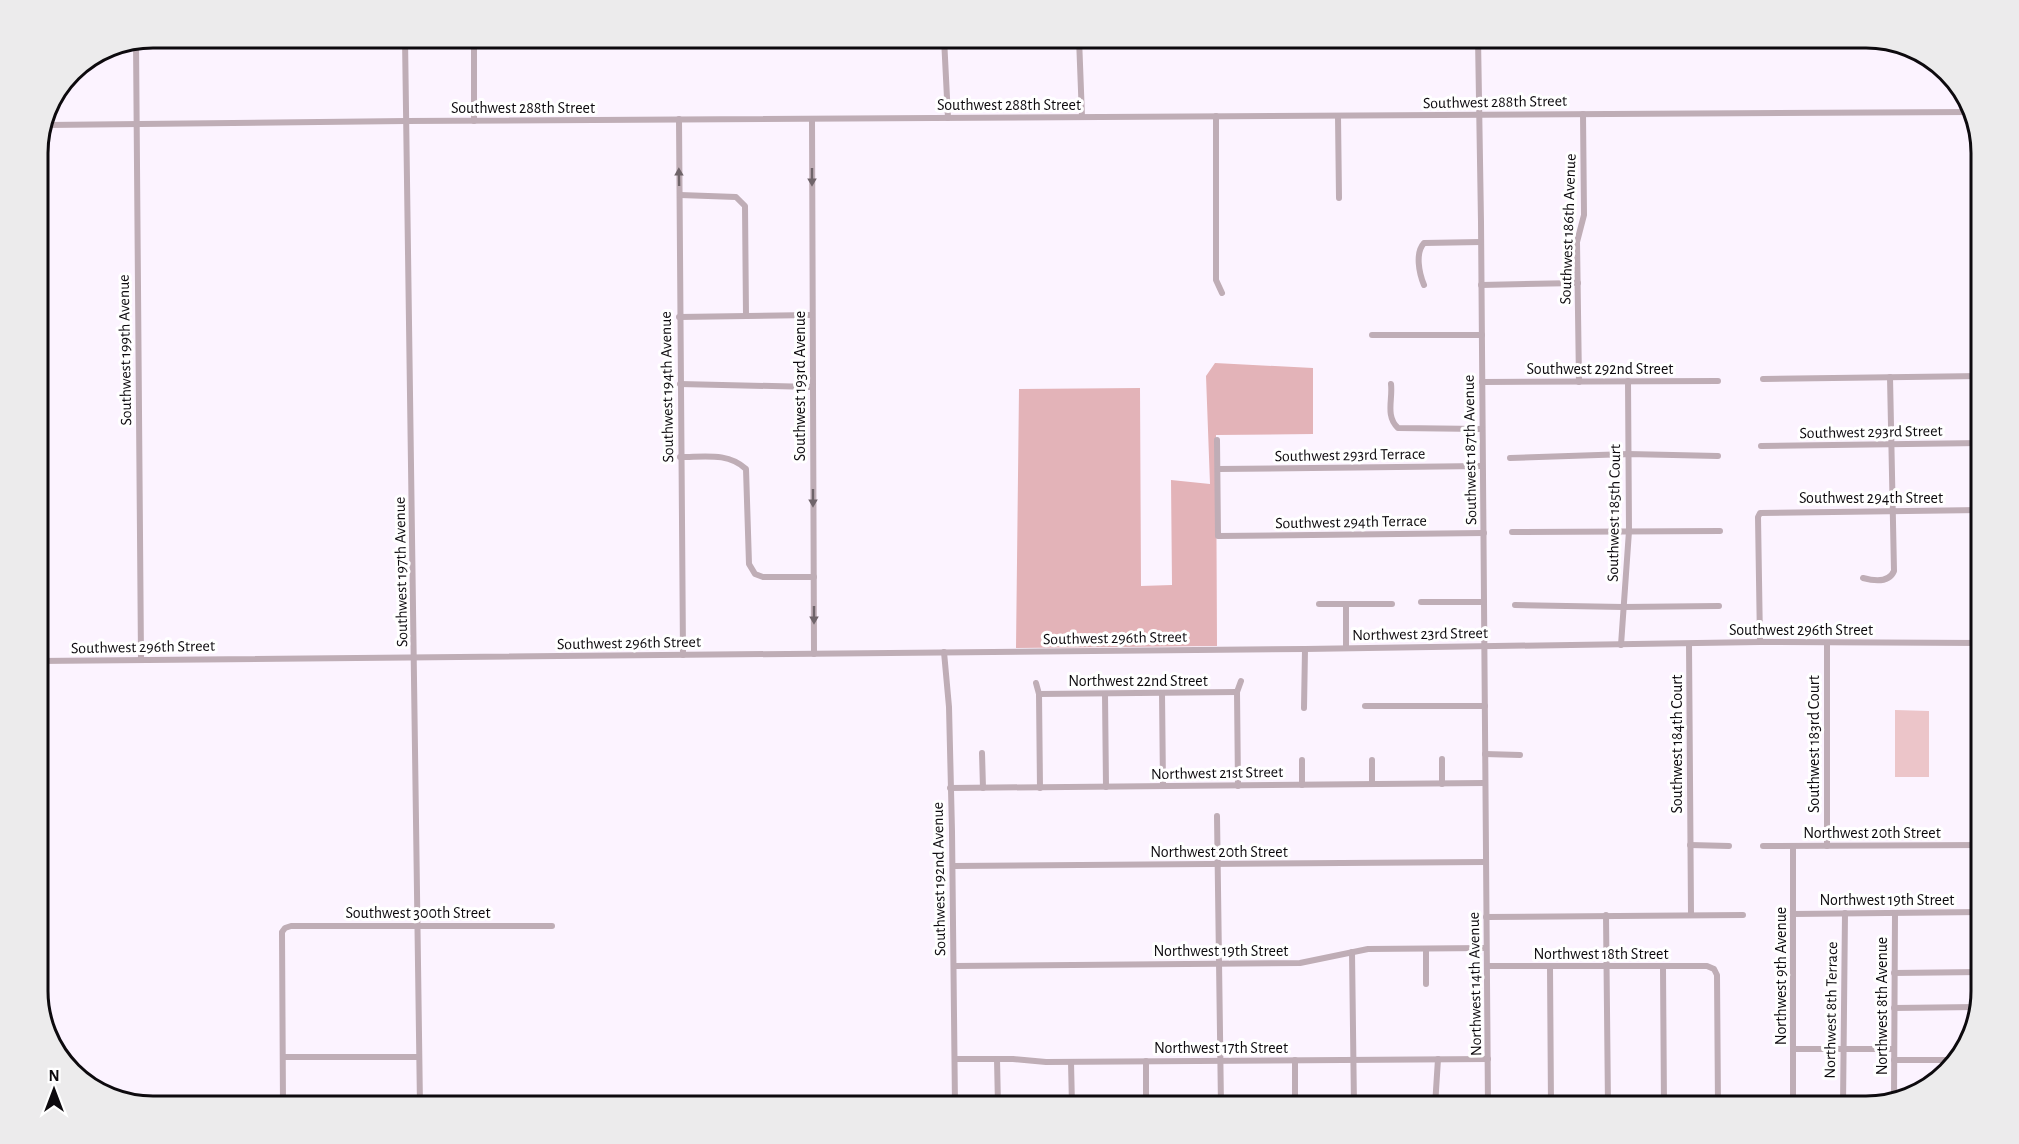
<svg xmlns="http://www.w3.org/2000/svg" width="2019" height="1144" viewBox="0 0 2019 1144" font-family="'Alegreya Sans',sans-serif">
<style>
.green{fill:#ecc5c9}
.forest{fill:#e3b3b8}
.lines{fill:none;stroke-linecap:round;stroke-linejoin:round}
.minor{stroke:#bfadb6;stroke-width:6}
.oneway{fill:#6f646a}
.labels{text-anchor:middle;stroke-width:6;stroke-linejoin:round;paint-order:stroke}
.street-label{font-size:16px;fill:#0d0a0e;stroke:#fff}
.rim{fill:none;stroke:#0d0a0e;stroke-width:3}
</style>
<rect width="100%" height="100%" fill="#fcf3ff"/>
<path class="green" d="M 1895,710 L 1929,711 L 1929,777 L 1895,777 Z"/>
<path class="forest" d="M 1215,363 L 1313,368 L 1313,434 L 1216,435 L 1217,646 L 1016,648 L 1019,389 L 1140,388 L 1141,586 L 1172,585 L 1171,480 L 1210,484 L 1206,376 Z"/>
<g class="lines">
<g class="minor">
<path d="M 405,38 L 420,1106"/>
<path d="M 474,38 L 474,121"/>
<path d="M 944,38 L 948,118"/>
<path d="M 1079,38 L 1082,117"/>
<path d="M 1478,38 L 1481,222 L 1488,1106"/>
<path d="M 136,41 L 141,659"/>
<path d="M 1216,116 L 1216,280 L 1222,293"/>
<path d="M 1338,116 L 1339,198"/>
<path d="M 679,119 L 683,655"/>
<path d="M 812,119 L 814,654"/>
<path d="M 47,125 L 406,121 L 1971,112"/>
<path d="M 680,195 L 736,197 L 745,206 L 746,316"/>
<path d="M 1424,285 C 1419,273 1415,253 1424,243 L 1481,242"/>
<path d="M 1481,285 L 1578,283"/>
<path d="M 679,317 L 812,315"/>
<path d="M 1372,335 L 1482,335"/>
<path d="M 1763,379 L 1981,376"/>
<path d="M 1482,382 L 1718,381"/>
<path d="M 1579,382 L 1577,242 L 1584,215 L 1583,114"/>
<path d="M 680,384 L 813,387"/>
<path d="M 1391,384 C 1393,399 1385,416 1398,428 L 1482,429"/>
<path d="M 1217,440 L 1218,536 L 1484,533"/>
<path d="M 1761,446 L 1981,443"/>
<path d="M 680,457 C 704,457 728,452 746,469 L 749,564 L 755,574 L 763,577 L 814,577"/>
<path d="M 1510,458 L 1628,454 L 1718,456"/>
<path d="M 1218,469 L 1482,466"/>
<path d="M 1512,532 L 1720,531"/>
<path d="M 1973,576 L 1981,576"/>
<path d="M 1863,578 C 1874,581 1889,583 1894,571 L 1890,377"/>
<path d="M 1421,602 L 1484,602"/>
<path d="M 1319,604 L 1346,604"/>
<path d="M 1515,605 L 1623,607 L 1719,606"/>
<path d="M 1760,642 L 1758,517 L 1760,513 L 1981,510"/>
<path d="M 1689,644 L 1691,914"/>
<path d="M 1621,645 L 1629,531 L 1628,381"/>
<path d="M 1346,648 L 1346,604 L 1392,604"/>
<path d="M 944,652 L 949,707 L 952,831 L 955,1106"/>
<path d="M 38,661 L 1305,649 L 1760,642 L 1981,643"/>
<path d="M 1036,683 L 1039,694 L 1040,788"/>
<path d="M 1162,693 L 1163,786"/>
<path d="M 1039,694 L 1237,692"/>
<path d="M 1105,694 L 1106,787"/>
<path d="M 1365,706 L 1485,706"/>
<path d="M 1304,708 L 1305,649"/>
<path d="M 982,753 L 983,788"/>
<path d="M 1485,754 L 1520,755"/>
<path d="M 1442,759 L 1442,784"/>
<path d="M 1302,760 L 1302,785"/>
<path d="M 1372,760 L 1372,784"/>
<path d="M 1238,786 L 1237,692 L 1241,681"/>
<path d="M 950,788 L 1485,783"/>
<path d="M 1217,816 L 1221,1106"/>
<path d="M 1690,845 L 1729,846"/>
<path d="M 1763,846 L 1981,845"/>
<path d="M 1793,846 L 1793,1106"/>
<path d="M 1827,846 L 1827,643"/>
<path d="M 953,866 L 1486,862"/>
<path d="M 1793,914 L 1981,912"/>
<path d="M 1606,915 L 1608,1106"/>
<path d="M 1486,917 L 1743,915"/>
<path d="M 1352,952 L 1354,1106"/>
<path d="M 954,966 L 1300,963 L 1368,949 L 1486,948"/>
<path d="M 1487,966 L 1707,966 L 1714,969 L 1717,975 L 1718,1106"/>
<path d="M 1550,967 L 1551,1106"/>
<path d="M 1663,967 L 1664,1106"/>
<path d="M 1894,973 L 1981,972"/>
<path d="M 1426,984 L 1426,949"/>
<path d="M 1894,1008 L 1977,1007"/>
<path d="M 1793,1049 L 1894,1049"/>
<path d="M 283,1057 L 419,1057"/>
<path d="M 955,1059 L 1013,1059 L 1046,1062 L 1488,1059"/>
<path d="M 997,1059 L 998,1106"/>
<path d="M 1295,1060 L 1295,1106"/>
<path d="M 1894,1060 L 1955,1060"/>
<path d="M 1146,1061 L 1146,1106"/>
<path d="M 1071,1062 L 1072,1106"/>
<path d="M 1894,1099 L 1895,913"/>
<path d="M 283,1106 L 282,932 L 285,928 L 291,926 L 552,926"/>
<path d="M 1435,1106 L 1438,1059"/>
<path d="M 1843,1106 L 1845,913"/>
</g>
</g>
<defs><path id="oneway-solid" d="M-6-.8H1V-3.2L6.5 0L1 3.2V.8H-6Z" transform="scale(1.5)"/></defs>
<g class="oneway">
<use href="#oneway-solid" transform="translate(679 177) rotate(-91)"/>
<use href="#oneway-solid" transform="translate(812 177) rotate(90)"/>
<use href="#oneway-solid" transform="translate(813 498) rotate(90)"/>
<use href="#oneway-solid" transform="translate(814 615) rotate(90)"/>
</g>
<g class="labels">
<g class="street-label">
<text transform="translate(1495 101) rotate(-1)" y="6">Southwest 288th Street</text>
<text x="1009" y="110">Southwest 288th Street</text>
<text x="523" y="113">Southwest 288th Street</text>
<text transform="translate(1567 229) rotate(-88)" y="6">Southwest 186th Avenue</text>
<text transform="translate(124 350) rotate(-91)" y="6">Southwest 199th Avenue</text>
<text x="1600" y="374">Southwest 292nd Street</text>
<text transform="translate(799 386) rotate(-90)" y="6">Southwest 193rd Avenue</text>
<text transform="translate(666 387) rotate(-91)" y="6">Southwest 194th Avenue</text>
<text transform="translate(1871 431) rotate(-1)" y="6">Southwest 293rd Street</text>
<text transform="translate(1469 450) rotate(-91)" y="6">Southwest 187th Avenue</text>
<text transform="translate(1350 454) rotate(-1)" y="6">Southwest 293rd Terrace</text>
<text x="1871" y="503">Southwest 294th Street</text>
<text transform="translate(1613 513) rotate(-89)" y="6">Southwest 185th Court</text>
<text transform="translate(1351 521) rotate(-1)" y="6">Southwest 294th Terrace</text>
<text transform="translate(400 572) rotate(-91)" y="6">Southwest 197th Avenue</text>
<text x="1801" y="635">Southwest 296th Street</text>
<text transform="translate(1420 633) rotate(-1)" y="6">Northwest 23rd Street</text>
<text transform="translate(1115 637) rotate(-1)" y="6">Southwest 296th Street</text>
<text transform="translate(629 642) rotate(-1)" y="6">Southwest 296th Street</text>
<text transform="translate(143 646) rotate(-1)" y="6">Southwest 296th Street</text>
<text x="1138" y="686">Northwest 22nd Street</text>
<text transform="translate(1676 744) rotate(-90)" y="6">Southwest 184th Court</text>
<text transform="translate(1813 744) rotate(-90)" y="6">Southwest 183rd Court</text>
<text transform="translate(1217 772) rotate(-1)" y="6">Northwest 21st Street</text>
<text x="1872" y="838">Northwest 20th Street</text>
<text x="1219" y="857">Northwest 20th Street</text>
<text transform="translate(938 879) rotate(-91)" y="6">Southwest 192nd Avenue</text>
<text x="1887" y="905">Northwest 19th Street</text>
<text x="418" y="918">Southwest 300th Street</text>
<text x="1221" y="956">Northwest 19th Street</text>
<text x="1601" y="959">Northwest 18th Street</text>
<text transform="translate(1780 976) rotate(-90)" y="6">Northwest 9th Avenue</text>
<text transform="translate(1474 984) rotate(-91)" y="6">Northwest 14th Avenue</text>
<text transform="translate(1881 1006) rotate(-90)" y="6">Northwest 8th Avenue</text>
<text transform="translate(1830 1010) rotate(-89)" y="6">Northwest 8th Terrace</text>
<text x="1221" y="1053">Northwest 17th Street</text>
</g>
</g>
<path d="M0 0H2019V1144H0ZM153 48H1866A105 105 0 0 1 1971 153V991A105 105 0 0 1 1866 1096H153A105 105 0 0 1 48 991V153A105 105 0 0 1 153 48Z" fill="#ecebec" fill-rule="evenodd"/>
<path class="rim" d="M153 48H1866A105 105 0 0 1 1971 153V991A105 105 0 0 1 1866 1096H153A105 105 0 0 1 48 991V153A105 105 0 0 1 153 48Z"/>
<g transform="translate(54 1090)" stroke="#ffffff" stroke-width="4.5" paint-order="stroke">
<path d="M0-4.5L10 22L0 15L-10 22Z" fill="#0d0a0e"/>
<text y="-9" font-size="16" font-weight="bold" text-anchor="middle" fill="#0d0a0e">N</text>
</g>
</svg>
